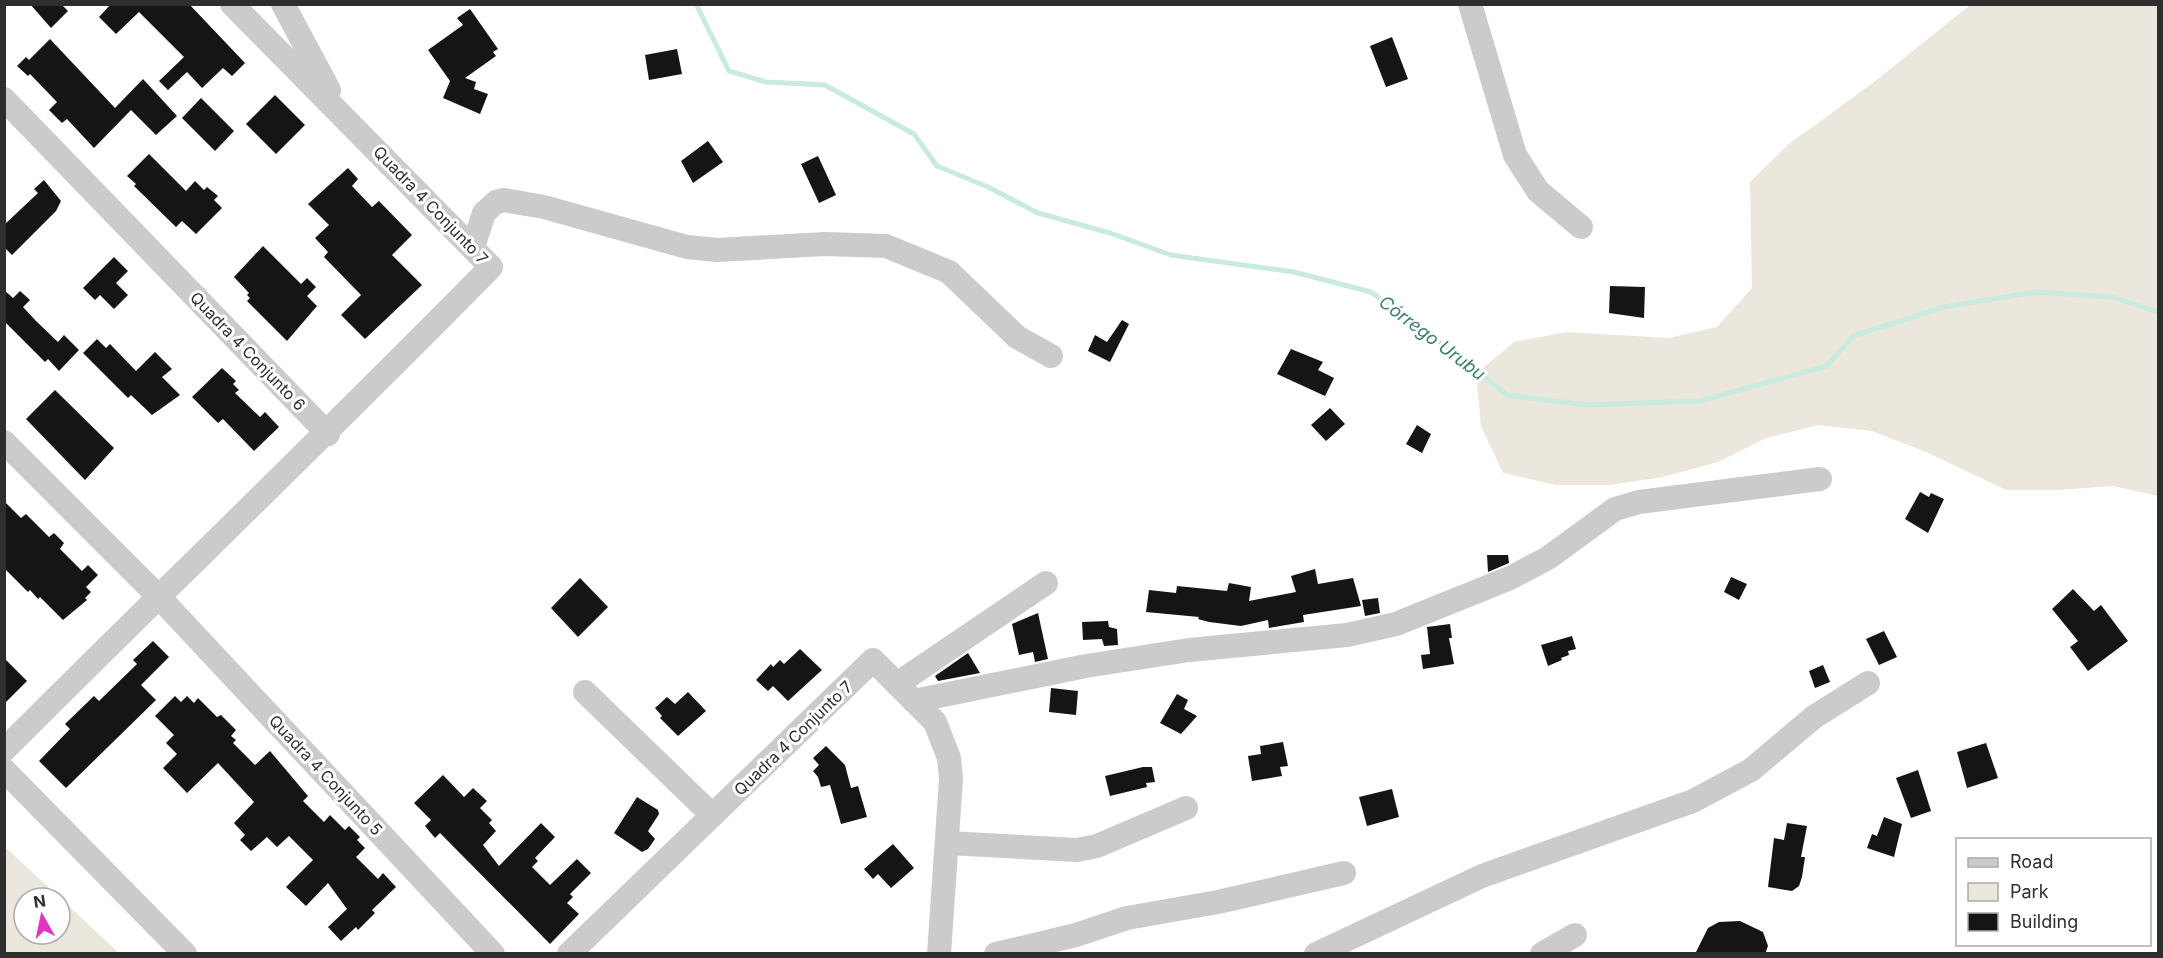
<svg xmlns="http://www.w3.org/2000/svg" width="2163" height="958" viewBox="0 0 2163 958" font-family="Inter,sans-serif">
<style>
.green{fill:#ebe7dc}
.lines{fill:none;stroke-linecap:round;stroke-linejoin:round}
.stream{stroke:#c8eadf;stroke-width:5}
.building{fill:#151515}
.minor{stroke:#cbcbcb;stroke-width:24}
.labels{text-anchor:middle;stroke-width:6;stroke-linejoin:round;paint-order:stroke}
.street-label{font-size:16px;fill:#2e2e2e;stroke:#fff}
.water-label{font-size:18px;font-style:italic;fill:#3a8169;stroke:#fff}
</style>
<rect width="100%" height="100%" fill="#fff"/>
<g class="green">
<path d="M 1970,5 L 2158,5 L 2158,496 L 2113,486 L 2058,490 L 2006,490 L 1926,452 L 1872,431 L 1818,425 L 1764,439 L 1718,462 L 1663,477 L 1610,485 L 1556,485 L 1503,473 L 1481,426 L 1476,374 L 1514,342 L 1567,332 L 1668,338 L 1717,327 L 1752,288 L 1750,182 L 1789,144 L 1874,82 Z"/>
<path d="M 4,846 L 60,898 L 24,898 L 24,934 L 60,934 L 60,898 L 119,953 L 5,953 Z"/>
</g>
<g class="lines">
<path class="stream" d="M 696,4 L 729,71 L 766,82 L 825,85 L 914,134 L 937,166 L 988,187 L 1038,213 L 1110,233 L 1171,255 L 1294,272 L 1371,292 L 1465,361 L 1507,395 L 1586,405 L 1700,401 L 1827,366 L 1853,336 L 1944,307 L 2036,292 L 2113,297 L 2158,312"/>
</g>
<g class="building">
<path d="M 30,4 L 61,4 L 68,11 L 51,28 Z"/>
<path d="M 111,4 L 189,4 L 245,63 L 232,76 L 223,68 L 202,88 L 187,72 L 168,90 L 159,81 L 184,57 L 139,12 L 116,34 L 99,17 Z"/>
<path d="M 470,9 L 498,49 L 493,52 L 496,56 L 465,78 L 476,82 L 474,89 L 488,94 L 480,114 L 443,98 L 450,81 L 428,50 L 463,25 L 457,18 Z"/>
<path d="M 1392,37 L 1408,79 L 1386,87 L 1370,46 Z"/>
<path d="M 50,39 L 115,108 L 143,79 L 177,116 L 156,135 L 131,110 L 94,148 L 67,119 L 62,123 L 49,110 L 57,102 L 30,74 L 28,76 L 17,66 L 26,57 L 29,60 Z"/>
<path d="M 677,49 L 682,74 L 649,80 L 645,55 Z"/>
<path d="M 275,95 L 305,125 L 276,154 L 246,124 Z"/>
<path d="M 201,98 L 234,131 L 215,151 L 182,118 Z"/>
<path d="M 708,141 L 723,162 L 693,183 L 681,161 Z"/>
<path d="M 149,154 L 186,191 L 195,181 L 204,190 L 207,187 L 218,196 L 214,200 L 222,208 L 196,234 L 182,221 L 176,227 L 134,186 L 136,184 L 127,176 Z"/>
<path d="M 818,156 L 836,195 L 819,203 L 801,164 Z"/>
<path d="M 348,168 L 358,179 L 352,186 L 372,207 L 379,201 L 412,235 L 392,255 L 422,285 L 365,339 L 341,315 L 361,295 L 324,257 L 328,252 L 315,238 L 329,225 L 308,204 Z"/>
<path d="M 44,180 L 61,201 L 56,211 L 12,255 L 4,247 L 4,225 L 38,193 L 34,189 Z"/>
<path d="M 263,246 L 301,284 L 307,278 L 316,287 L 307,296 L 317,306 L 287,341 L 247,301 L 250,298 L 247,295 L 249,293 L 234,277 Z"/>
<path d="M 114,257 L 128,271 L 116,283 L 128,295 L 114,309 L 100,295 L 95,300 L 83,288 Z"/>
<path d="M 1610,286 L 1645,287 L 1644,318 L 1609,313 Z"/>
<path d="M 4,290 L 13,298 L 20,291 L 30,300 L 23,307 L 36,321 L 58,342 L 64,335 L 79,350 L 59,371 L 48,359 L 45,362 L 4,321 Z"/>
<path d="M 1122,320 L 1129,324 L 1110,362 L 1088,351 L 1095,335 L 1107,342 Z"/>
<path d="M 97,339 L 106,348 L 110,344 L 136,371 L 155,352 L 172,369 L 162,377 L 180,395 L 152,415 L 131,395 L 128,398 L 83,353 Z"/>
<path d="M 1291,349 L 1323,362 L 1318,370 L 1334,378 L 1325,396 L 1277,374 Z"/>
<path d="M 222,368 L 236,381 L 233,384 L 239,390 L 235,393 L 260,417 L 265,412 L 279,427 L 254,451 L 223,419 L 218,423 L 192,397 Z"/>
<path d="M 55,390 L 114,448 L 85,480 L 26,419 Z"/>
<path d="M 1330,408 L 1345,424 L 1326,441 L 1311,425 Z"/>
<path d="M 1417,425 L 1431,434 L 1422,453 L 1406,444 Z"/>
<path d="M 1920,492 L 1929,497 L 1931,493 L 1944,499 L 1928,533 L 1905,519 Z"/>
<path d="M 4,501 L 21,518 L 26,514 L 49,537 L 54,533 L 64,543 L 60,549 L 82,571 L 88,565 L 98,575 L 86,587 L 91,592 L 85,598 L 87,600 L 63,620 L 40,597 L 38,599 L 30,590 L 28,592 L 4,568 Z"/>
<path d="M 1487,555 L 1508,555 L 1509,563 L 1488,572 Z"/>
<path d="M 1315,569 L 1318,584 L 1353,578 L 1361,606 L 1303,615 L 1304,622 L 1269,628 L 1268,620 L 1241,626 L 1209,622 L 1198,619 L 1199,617 L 1146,612 L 1149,590 L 1176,593 L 1177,586 L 1227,591 L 1229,583 L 1251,587 L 1249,601 L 1296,592 L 1291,576 Z"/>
<path d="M 1731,577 L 1747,584 L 1739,600 L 1724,592 Z"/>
<path d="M 580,578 L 608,607 L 578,637 L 551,608 Z"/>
<path d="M 2073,589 L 2094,611 L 2101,605 L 2128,641 L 2088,671 L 2070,647 L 2078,641 L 2052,609 Z"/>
<path d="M 1378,598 L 1380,613 L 1365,616 L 1362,600 Z"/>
<path d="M 1038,613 L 1048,659 L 1035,662 L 1033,652 L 1019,655 L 1012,624 Z"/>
<path d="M 1108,621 L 1109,627 L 1117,629 L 1118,645 L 1104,646 L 1102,639 L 1083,640 L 1082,622 Z"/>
<path d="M 1450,624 L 1452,638 L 1449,638 L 1454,664 L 1423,669 L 1421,655 L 1430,654 L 1427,627 Z"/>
<path d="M 1884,631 L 1897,657 L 1879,665 L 1866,639 Z"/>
<path d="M 1572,636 L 1576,649 L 1568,651 L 1569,655 L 1561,658 L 1562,660 L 1548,666 L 1541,645 Z"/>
<path d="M 153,641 L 169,657 L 141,685 L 156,700 L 66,788 L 39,761 L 70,729 L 65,724 L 94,696 L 99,701 L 137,664 L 133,660 Z"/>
<path d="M 800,649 L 822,670 L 788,701 L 773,686 L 768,691 L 756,680 L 771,664 L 773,667 L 780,660 L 784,664 Z"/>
<path d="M 968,653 L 980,673 L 938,681 L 935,676 Z"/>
<path d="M 4,658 L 27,681 L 4,704 Z"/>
<path d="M 1823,665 L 1830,682 L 1815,688 L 1809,671 Z"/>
<path d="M 1051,688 L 1078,691 L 1076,715 L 1049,712 Z"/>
<path d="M 688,692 L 706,711 L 678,736 L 660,718 L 662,716 L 655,708 L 667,697 L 675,704 Z"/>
<path d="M 1177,694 L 1188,700 L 1184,709 L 1197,716 L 1181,734 L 1160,723 Z"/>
<path d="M 175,696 L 181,702 L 187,696 L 194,703 L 198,698 L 217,717 L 221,715 L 236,730 L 231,736 L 236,740 L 233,743 L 255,765 L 270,751 L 308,796 L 303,801 L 324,822 L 330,815 L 345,830 L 349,826 L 360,837 L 357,840 L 365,848 L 356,857 L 378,879 L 383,873 L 396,887 L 372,910 L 375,913 L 358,930 L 356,927 L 341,941 L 328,927 L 347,909 L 328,883 L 306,906 L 286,887 L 313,860 L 289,836 L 277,847 L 267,837 L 251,851 L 240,840 L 245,835 L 234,823 L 254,802 L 218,763 L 187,793 L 163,768 L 177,754 L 166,743 L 174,735 L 155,716 Z"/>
<path d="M 1283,742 L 1288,766 L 1280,767 L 1282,776 L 1252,781 L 1248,756 L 1261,754 L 1260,746 Z"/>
<path d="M 1986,743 L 1998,778 L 1967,788 L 1957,752 Z"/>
<path d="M 826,746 L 845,765 L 851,788 L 858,786 L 867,817 L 841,824 L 830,785 L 821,787 L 818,777 L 813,771 L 819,765 L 813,758 Z"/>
<path d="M 1143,767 L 1152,767 L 1155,782 L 1146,783 L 1147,787 L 1110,796 L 1105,776 Z"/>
<path d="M 1918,770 L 1931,811 L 1911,818 L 1896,778 Z"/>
<path d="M 443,775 L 464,797 L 473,788 L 487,801 L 480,808 L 492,820 L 489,823 L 496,831 L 483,845 L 499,866 L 541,823 L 555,837 L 535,858 L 538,861 L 532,867 L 550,885 L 577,859 L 591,873 L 570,894 L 573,897 L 567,903 L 579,914 L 550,944 L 440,833 L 435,838 L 425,826 L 431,820 L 414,803 Z"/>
<path d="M 1392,789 L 1399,817 L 1367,826 L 1359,797 Z"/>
<path d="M 637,797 L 658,810 L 659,814 L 648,831 L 655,839 L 648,849 L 642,852 L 614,833 Z"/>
<path d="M 1884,817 L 1902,824 L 1894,857 L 1867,848 L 1872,834 L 1877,836 Z"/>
<path d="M 1787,823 L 1807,826 L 1801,857 L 1805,857 L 1802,877 L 1799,886 L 1792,891 L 1768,887 L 1774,838 L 1784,840 Z"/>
<path d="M 893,844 L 914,868 L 891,888 L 878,874 L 873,879 L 864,869 Z"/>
<path d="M 1740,921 L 1763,932 L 1768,946 L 1765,954 L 1695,954 L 1708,928 L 1719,922 Z"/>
</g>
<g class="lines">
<g class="minor">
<path d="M 283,4 L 329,90"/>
<path d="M 1470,4 L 1515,155 L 1538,191 L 1581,227"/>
<path d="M 4,99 L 328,434"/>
<path d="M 473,247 L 484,213 L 496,202 L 504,200 L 544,207 L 687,247 L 717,250 L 825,244 L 886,246 L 949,272 L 1017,337 L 1051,356"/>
<path d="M 4,442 L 158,596 L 493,954"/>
<path d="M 897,684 L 1046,583"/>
<path d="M 585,692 L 712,815"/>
<path d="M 914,701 L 1086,666 L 1189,650 L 1347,635 L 1396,624 L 1510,578 L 1548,558 L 1615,509 L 1639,502 L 1820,479"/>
<path d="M 4,750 C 166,588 331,430 491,267 L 232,4"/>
<path d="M 4,770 L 185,954"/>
<path d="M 947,843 L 1077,850 L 1097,846 L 1186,808"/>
<path d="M 569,954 L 873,660 L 935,722 L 949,758 L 951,779 L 939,954"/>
<path d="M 996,954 L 1076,935 L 1127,918 L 1218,902 L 1344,873"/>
<path d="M 1316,954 L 1482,876 L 1693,801 L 1751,770 L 1814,717 L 1868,683"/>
<path d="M 1542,954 L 1575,935"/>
</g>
</g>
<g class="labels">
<g class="street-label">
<text transform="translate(431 205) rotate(46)" y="6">Quadra 4 Conjunto 7</text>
<text transform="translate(248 351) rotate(46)" y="6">Quadra 4 Conjunto 6</text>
<text transform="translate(793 738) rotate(-44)" y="6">Quadra 4 Conjunto 7</text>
<text transform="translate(326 775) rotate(47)" y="6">Quadra 4 Conjunto 5</text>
</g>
<g class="water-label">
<text transform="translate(1432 338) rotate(37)" y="6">Córrego Urubu</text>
</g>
</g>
<rect width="2163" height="958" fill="none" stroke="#2e2e2e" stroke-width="12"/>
<rect x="1956" y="838" width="195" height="108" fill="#ffffff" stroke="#ababab" stroke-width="1.5"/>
<rect x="1968" y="858" width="30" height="9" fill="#cbcbcb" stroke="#ababab" stroke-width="1.5"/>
<text x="2010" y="868" font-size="18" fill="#2e2e2e">Road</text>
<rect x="1968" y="883" width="30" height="18" fill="#ebe7dc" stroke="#ababab" stroke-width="1.5"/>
<text x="2010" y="898" font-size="18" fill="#2e2e2e">Park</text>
<rect x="1968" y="913" width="30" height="18" fill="#151515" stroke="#ababab" stroke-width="1.5"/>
<text x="2010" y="928" font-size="18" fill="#2e2e2e">Building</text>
<g transform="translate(42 916) rotate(351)"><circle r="28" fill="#ffffff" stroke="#ababab" stroke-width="1.5"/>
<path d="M0-4.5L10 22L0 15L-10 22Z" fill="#e035bc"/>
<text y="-9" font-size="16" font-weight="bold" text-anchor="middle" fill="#2e2e2e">N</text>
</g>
</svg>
